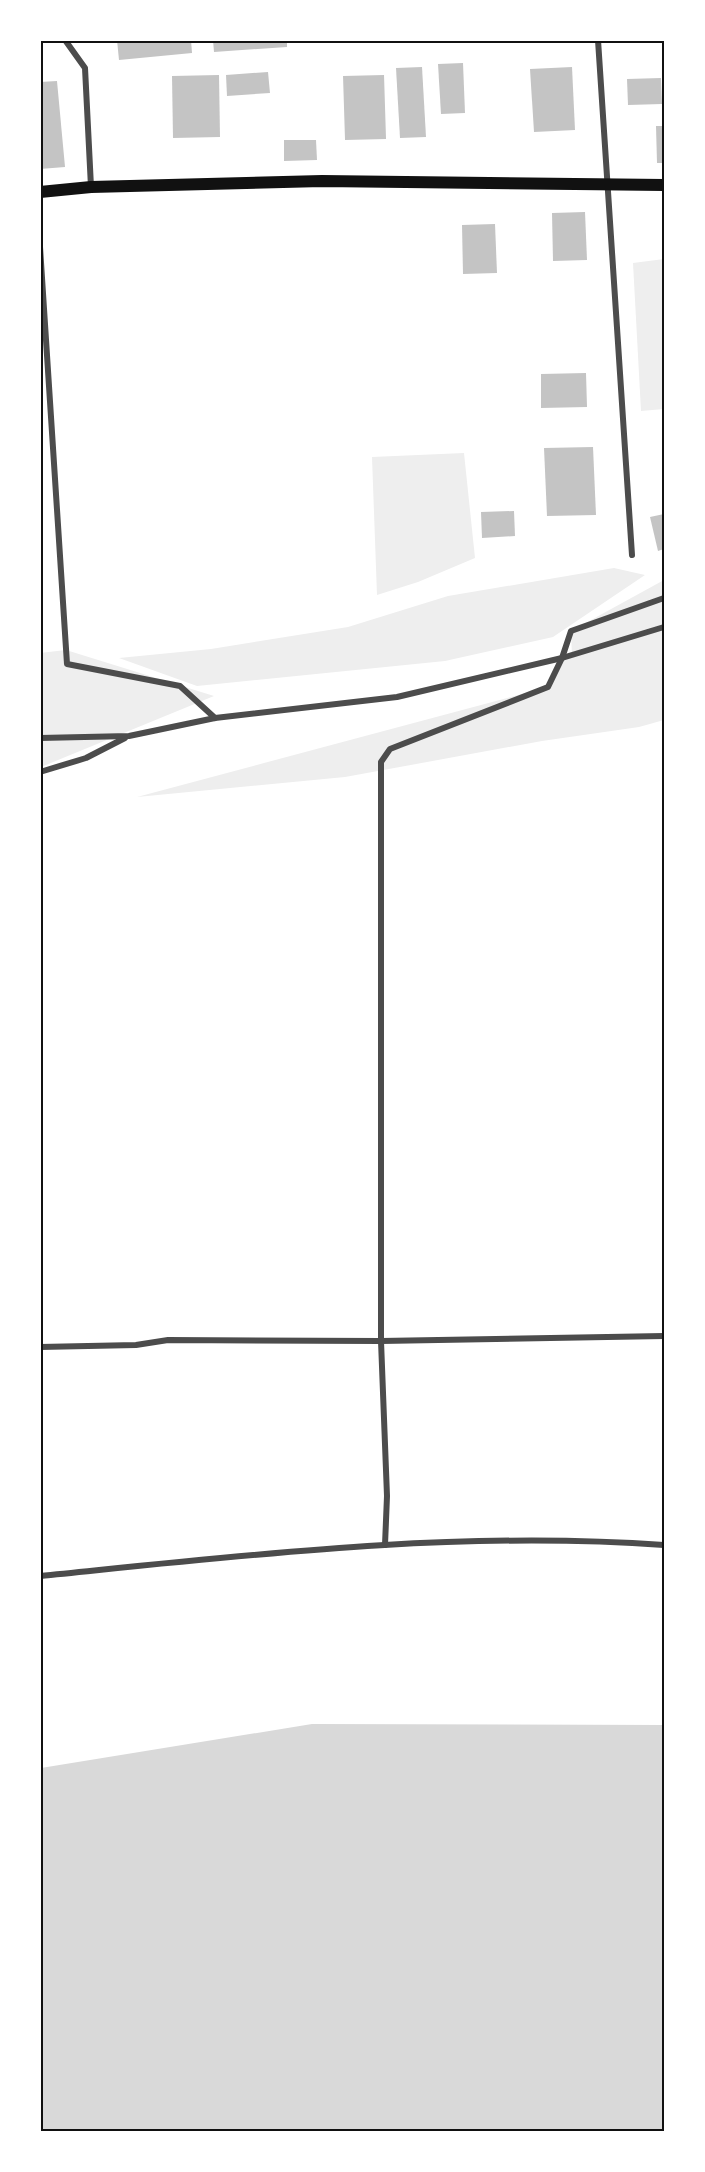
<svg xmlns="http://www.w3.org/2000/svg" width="705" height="2172" viewBox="0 0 705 2172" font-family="Karla,sans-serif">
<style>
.green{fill:#eee}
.water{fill:#d9d9d9}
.building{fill:#c4c4c4}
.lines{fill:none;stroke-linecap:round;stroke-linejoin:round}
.minor{stroke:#4c4c4c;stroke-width:6}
.secondary{stroke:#111;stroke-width:12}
.neatline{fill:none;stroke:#111;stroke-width:2}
</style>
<rect width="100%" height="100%" fill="#fff"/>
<g class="green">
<path d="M 664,259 L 664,409 L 641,411 L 633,263 Z"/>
<path d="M 464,453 L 475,558 L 418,582 L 377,595 L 372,457 Z"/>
<path d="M 614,568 L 645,575 L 553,637 L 445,661 L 197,686 L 119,658 L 211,649 L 348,627 L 448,596 Z"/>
<path d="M 664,580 L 664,720 L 639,727 L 542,741 L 345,777 L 137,797 L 548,687 L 562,658 L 572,657 L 571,631 Z"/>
<path d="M 66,650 L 214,696 L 41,767 L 40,653 Z"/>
</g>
<path class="water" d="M 312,1724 L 664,1725 L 664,2131 L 41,2131 L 41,1768 Z"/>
<g class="building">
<path d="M 117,40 L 191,40 L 192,53 L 119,60 Z"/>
<path d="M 213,40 L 287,40 L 287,47 L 214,52 Z"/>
<path d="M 463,63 L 465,113 L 441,114 L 438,64 Z"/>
<path d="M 422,67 L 426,137 L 400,138 L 396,68 Z"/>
<path d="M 572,67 L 575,130 L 534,132 L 530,69 Z"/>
<path d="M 268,72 L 270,93 L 227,96 L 226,75 Z"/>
<path d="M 219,75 L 220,137 L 173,138 L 172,76 Z"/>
<path d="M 384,75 L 386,139 L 345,140 L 343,76 Z"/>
<path d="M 661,78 L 662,104 L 628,105 L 627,79 Z"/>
<path d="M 57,81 L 65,167 L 40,169 L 40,82 Z"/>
<path d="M 656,126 L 664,126 L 664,163 L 657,163 Z"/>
<path d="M 284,140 L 316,140 L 317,160 L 284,161 Z"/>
<path d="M 585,212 L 587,260 L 553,261 L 552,213 Z"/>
<path d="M 495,224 L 497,273 L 463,274 L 462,225 Z"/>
<path d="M 586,373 L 587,407 L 541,408 L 541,374 Z"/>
<path d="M 593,447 L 596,515 L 547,516 L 544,448 Z"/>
<path d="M 514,511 L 515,536 L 482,538 L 481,512 Z"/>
<path d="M 664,514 L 664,549 L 658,551 L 650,517 Z"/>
</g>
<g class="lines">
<g class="minor">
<path d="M 65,40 L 85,68 L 91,187"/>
<path d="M 598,40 L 632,555"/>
<path d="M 40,247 L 67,664 L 180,686 L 215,718"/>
<path d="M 40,738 L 129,736 L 215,718 L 397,697 L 562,658 L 664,627"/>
<path d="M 40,772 L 86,758 L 125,738"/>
<path d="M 40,1347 L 136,1345 L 168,1340 L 381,1341 L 664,1336"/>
<path d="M 385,1545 L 387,1496 L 381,1341 L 381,762 L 390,749 L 548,687 L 562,658 L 571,631 L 664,598"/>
<path d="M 40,1576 C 248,1555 456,1530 664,1545"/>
</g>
<path class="secondary" d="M 40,192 L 91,187 L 322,181 L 664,185"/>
</g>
<rect width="705" height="2172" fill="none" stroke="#ffffff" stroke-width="84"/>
<rect x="42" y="42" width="621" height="2088" class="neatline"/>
</svg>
